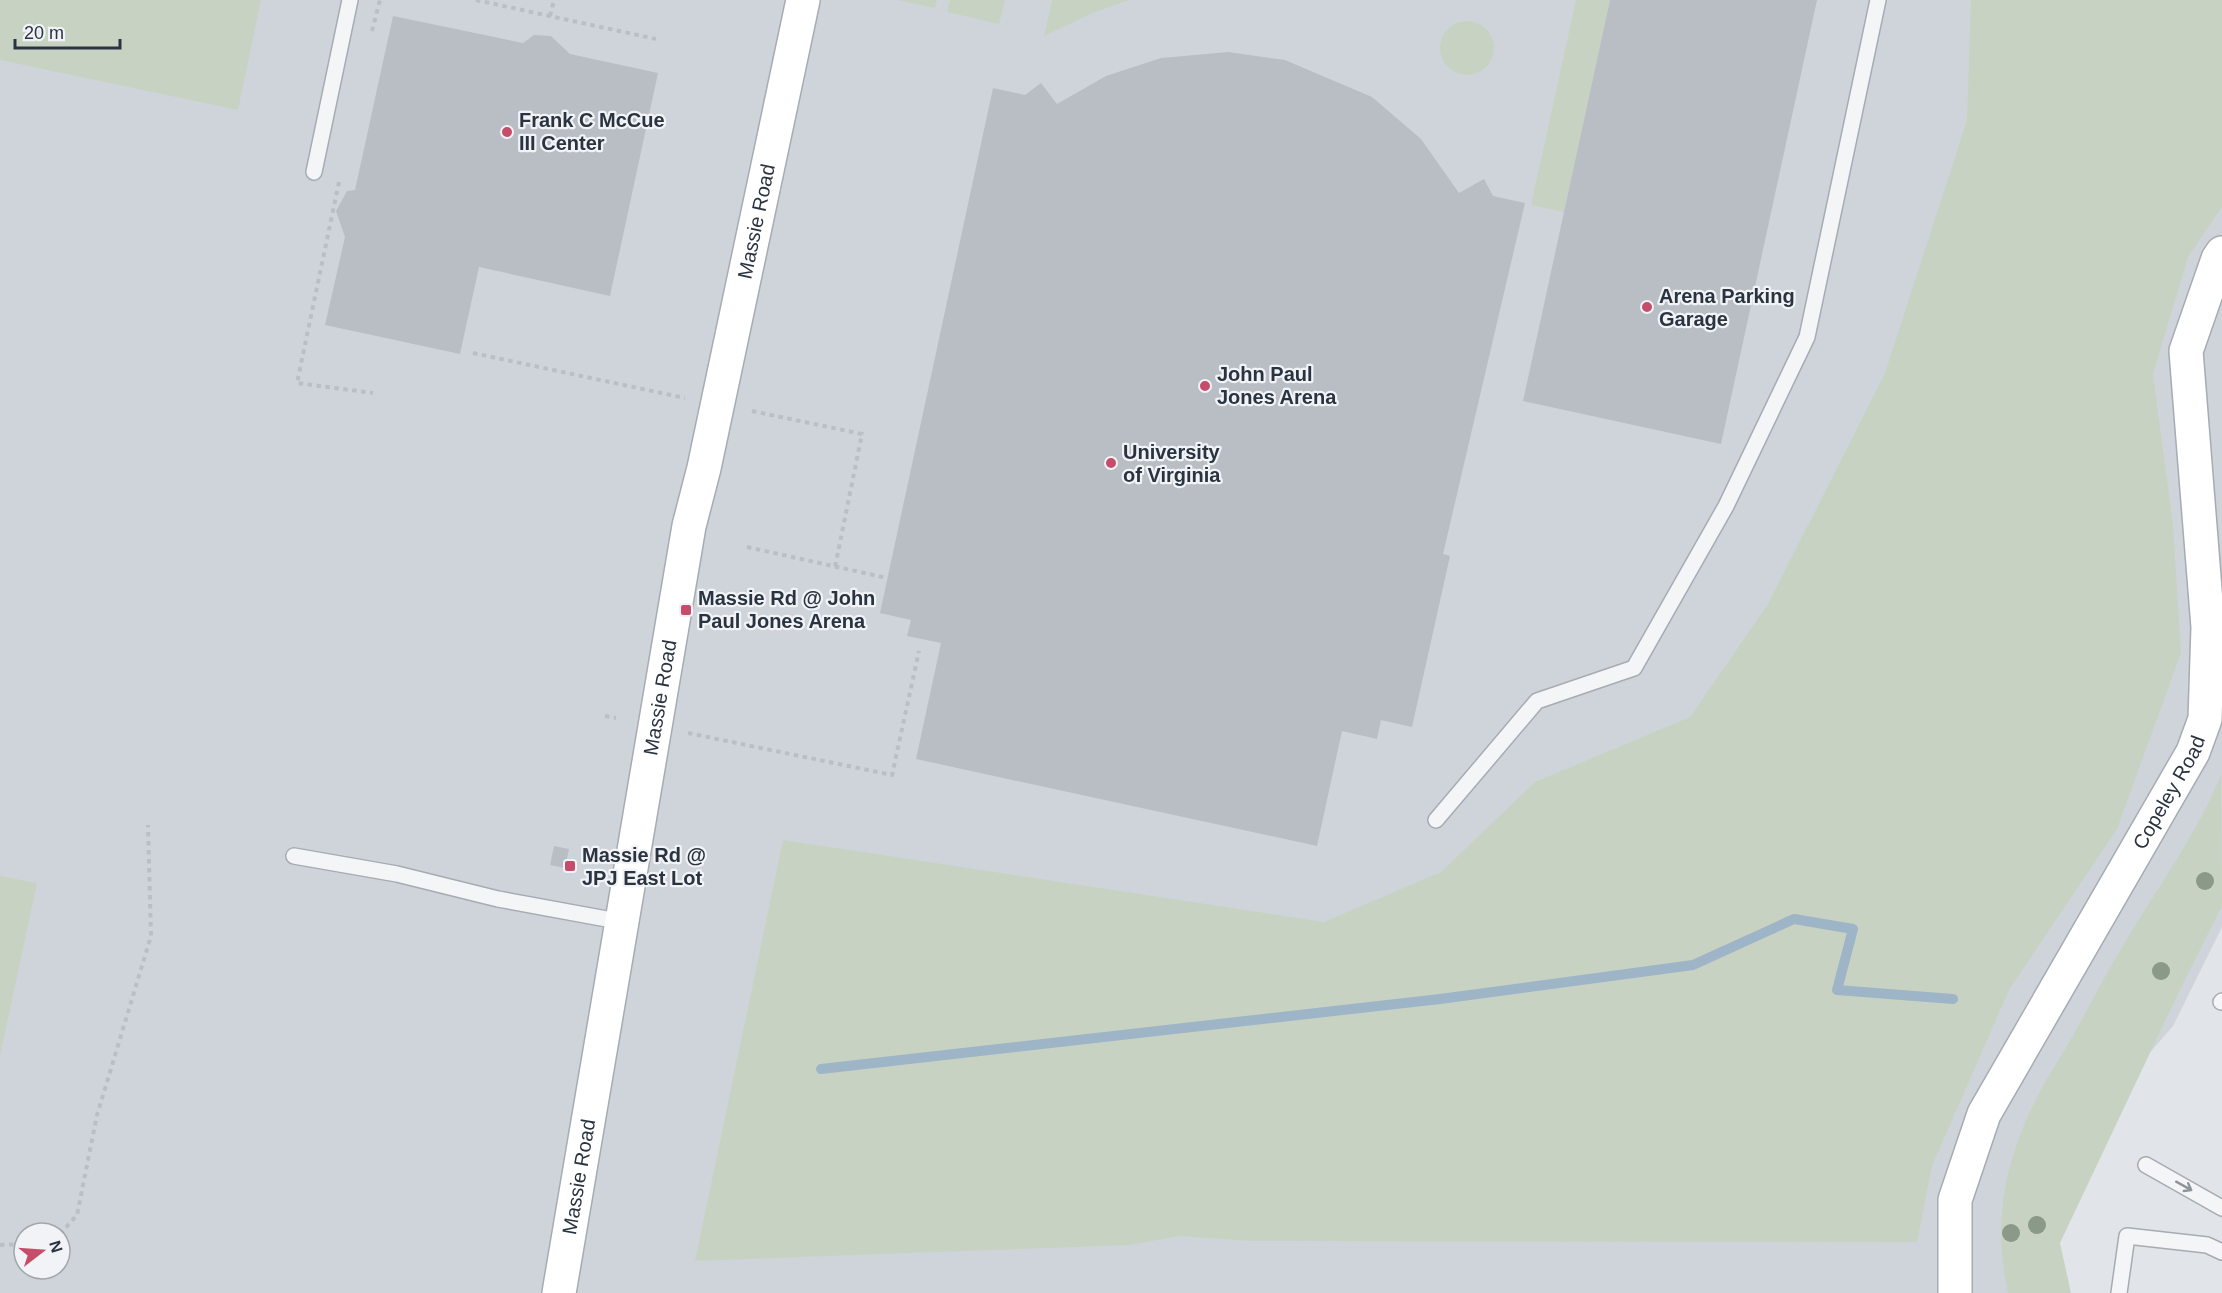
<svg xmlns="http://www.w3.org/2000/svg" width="2222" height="1293" viewBox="0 0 2222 1293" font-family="Helvetica,sans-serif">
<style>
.built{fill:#cfd4db;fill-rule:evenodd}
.green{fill:#c8d2c3}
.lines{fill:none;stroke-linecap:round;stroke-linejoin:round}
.stream{stroke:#9eb5c7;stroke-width:10}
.building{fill:#b9bec5}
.lane-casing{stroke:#a6acb3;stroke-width:18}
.secondary-casing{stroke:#a6acb3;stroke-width:36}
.path{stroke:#bbbfc4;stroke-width:4;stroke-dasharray:4.5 4.5;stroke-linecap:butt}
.lane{stroke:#f4f5f7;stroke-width:15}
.secondary{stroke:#fff;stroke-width:33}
.tree{fill:#8a9988}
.oneway{stroke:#8f949c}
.poi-dot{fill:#c64d6a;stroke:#f1f3f6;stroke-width:2}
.labels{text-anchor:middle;stroke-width:4.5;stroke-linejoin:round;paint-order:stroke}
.poi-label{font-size:20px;font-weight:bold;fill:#2a3440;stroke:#f1f3f6;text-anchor:start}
.street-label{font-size:20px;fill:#2a3440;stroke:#f1f3f6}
</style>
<rect width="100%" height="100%" fill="#e1e5e9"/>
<path class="built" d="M 0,0 L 2222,0 L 2222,927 L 2173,1026 L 2062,1154 L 2018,1293 L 0,1293 ZM 24,1233 L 60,1233 L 60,1269 L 24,1269 Z"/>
<g class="green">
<path d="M 0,0 L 261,0 L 238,110 L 0,60 Z"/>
<path d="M 897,0 L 937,0 L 935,8 Z"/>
<path d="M 950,0 L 1005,0 L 999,24 L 947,12 Z"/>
<path d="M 1052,0 L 1129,0 L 1093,13 L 1044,36 Z"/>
<path d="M 1576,0 L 1610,0 L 1564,212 L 1531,205 Z"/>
<path d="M 1971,0 L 2222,0 L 2222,207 L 2188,257 L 2153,374 L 2173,525 L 2181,653 L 2117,829 L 2009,990 L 1932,1166 L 1917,1242 L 1249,1241 L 1180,1236 L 1129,1245 L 695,1261 L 783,840 L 1324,922 L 1441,872 L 1535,782 L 1690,717 L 1768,604 L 1885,373 L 1967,120 Z"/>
<circle cx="1467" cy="48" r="27"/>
<path d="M 2221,775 L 2222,906 L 2185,979 L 2060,1243 L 2071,1293 L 2008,1293 C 1992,1221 2005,1160 2038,1095 C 2050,1072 2065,1051 2077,1028 C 2094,998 2110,966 2128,937 C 2161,883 2197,833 2221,775 Z"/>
<path d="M 0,876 L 37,883 L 0,1056 Z"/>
</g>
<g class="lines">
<path class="stream" d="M 821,1069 L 1440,999 L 1693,965 L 1794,919 L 1853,929 L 1837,990 L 1953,999"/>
</g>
<g class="building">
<path d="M 1610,0 L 1817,0 L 1721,444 L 1523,401 Z"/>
<path d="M 393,16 L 523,43 L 534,35 L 551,36 L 570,54 L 658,73 L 610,296 L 479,267 L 460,354 L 325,325 L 345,237 L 336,211 L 347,191 L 355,190 Z"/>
<path d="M 1228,52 L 1285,60 L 1372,97 L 1421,139 L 1459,193 L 1484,179 L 1493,196 L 1525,203 L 1443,554 L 1450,556 L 1412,727 L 1381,720 L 1377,739 L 1342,731 L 1317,846 L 916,759 L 941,643 L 907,636 L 911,620 L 880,613 L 993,88 L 1025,95 L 1041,83 L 1057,104 L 1106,76 L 1161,58 Z"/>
<path d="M 554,846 L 569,849 L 565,868 L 550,865 Z"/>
</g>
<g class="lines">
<defs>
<g id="lane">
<path d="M 314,172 L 350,0"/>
<path d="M 1436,820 L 1537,701 L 1634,668 L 1726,506 L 1807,337 L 1878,0"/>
<path d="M 294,856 L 397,874 L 498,899 L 623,922"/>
<path d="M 2221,1002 L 2222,1001"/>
<path d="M 2146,1165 L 2222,1208"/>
<path d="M 2119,1293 L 2127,1236 L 2207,1245 L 2222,1252"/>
</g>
<g id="secondary">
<path id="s1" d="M 559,1293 L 689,526 L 704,468 L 803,0"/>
<path id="s2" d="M 1955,1293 L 1955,1200 L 1984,1114 L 2193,752 L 2205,719 L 2208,627 L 2186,351 L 2218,259 L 2222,253"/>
</g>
</defs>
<use href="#lane" class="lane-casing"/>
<use href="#secondary" class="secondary-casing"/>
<g class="path">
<path d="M 476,0 L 656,39"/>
<path d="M 550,16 L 554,0"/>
<path d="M 372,31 L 380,0"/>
<path d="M 339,182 L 297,383 L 373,393"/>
<path d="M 473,353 L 685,398"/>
<path d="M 752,411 L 862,434 L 835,567"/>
<path d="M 747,547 L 887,578"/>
<path d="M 605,716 L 616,718"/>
<path d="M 688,733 L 892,775 L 919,651"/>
<path d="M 60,1234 L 77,1215 L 97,1115 L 151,936 L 148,825"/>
<path d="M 0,1245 L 24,1244"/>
</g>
<use href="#lane" class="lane"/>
<use href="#secondary" class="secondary"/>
</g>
<g class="tree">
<circle cx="2205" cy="881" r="9"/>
<circle cx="2161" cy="971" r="9"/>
<circle cx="2037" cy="1225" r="9"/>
<circle cx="2011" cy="1233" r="9"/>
</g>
<defs><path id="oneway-shaft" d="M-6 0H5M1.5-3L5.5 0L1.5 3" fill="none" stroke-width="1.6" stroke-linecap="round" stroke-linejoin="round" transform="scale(1.5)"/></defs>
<use class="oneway" href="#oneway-shaft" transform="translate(2184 1186) rotate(29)"/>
<g class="poi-dot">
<circle cx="507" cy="132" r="6"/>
<circle cx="1647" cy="307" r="6"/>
<circle cx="1205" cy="386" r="6"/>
<circle cx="1111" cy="463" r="6"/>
<rect x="680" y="604" width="12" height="12" rx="3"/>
<rect x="564" y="860" width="12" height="12" rx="3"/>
</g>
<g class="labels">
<g class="poi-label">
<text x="519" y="127">Frank C McCue<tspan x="519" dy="23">III Center</tspan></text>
<text x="1659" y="303">Arena Parking<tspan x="1659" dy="23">Garage</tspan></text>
<text x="1217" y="381">John Paul<tspan x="1217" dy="23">Jones Arena</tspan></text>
<text x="1123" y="459">University<tspan x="1123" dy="23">of Virginia</tspan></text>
<text x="698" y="605">Massie Rd @ John<tspan x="698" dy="23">Paul Jones Arena</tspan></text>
<text x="582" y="862">Massie Rd @<tspan x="582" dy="23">JPJ East Lot</tspan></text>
</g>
<g class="street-label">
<text dy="7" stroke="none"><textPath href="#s1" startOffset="1090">Massie Road</textPath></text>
<text dy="7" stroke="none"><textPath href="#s1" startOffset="604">Massie Road</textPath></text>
<text dy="7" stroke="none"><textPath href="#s2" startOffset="555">Copeley Road</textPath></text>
<text dy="7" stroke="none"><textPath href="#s1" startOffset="118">Massie Road</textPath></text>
</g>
</g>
<g transform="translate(42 1251) rotate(73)"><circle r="28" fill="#f1f3f6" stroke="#a1a7ad" stroke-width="1.5"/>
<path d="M0-4.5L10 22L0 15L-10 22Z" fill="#c64d6a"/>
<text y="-9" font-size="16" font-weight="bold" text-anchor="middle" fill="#2a3440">N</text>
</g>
<path d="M15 39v9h105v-9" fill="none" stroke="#2a3440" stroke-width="3"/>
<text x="24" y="39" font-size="18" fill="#2a3440" stroke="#f1f3f6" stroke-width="4.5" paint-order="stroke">20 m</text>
</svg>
